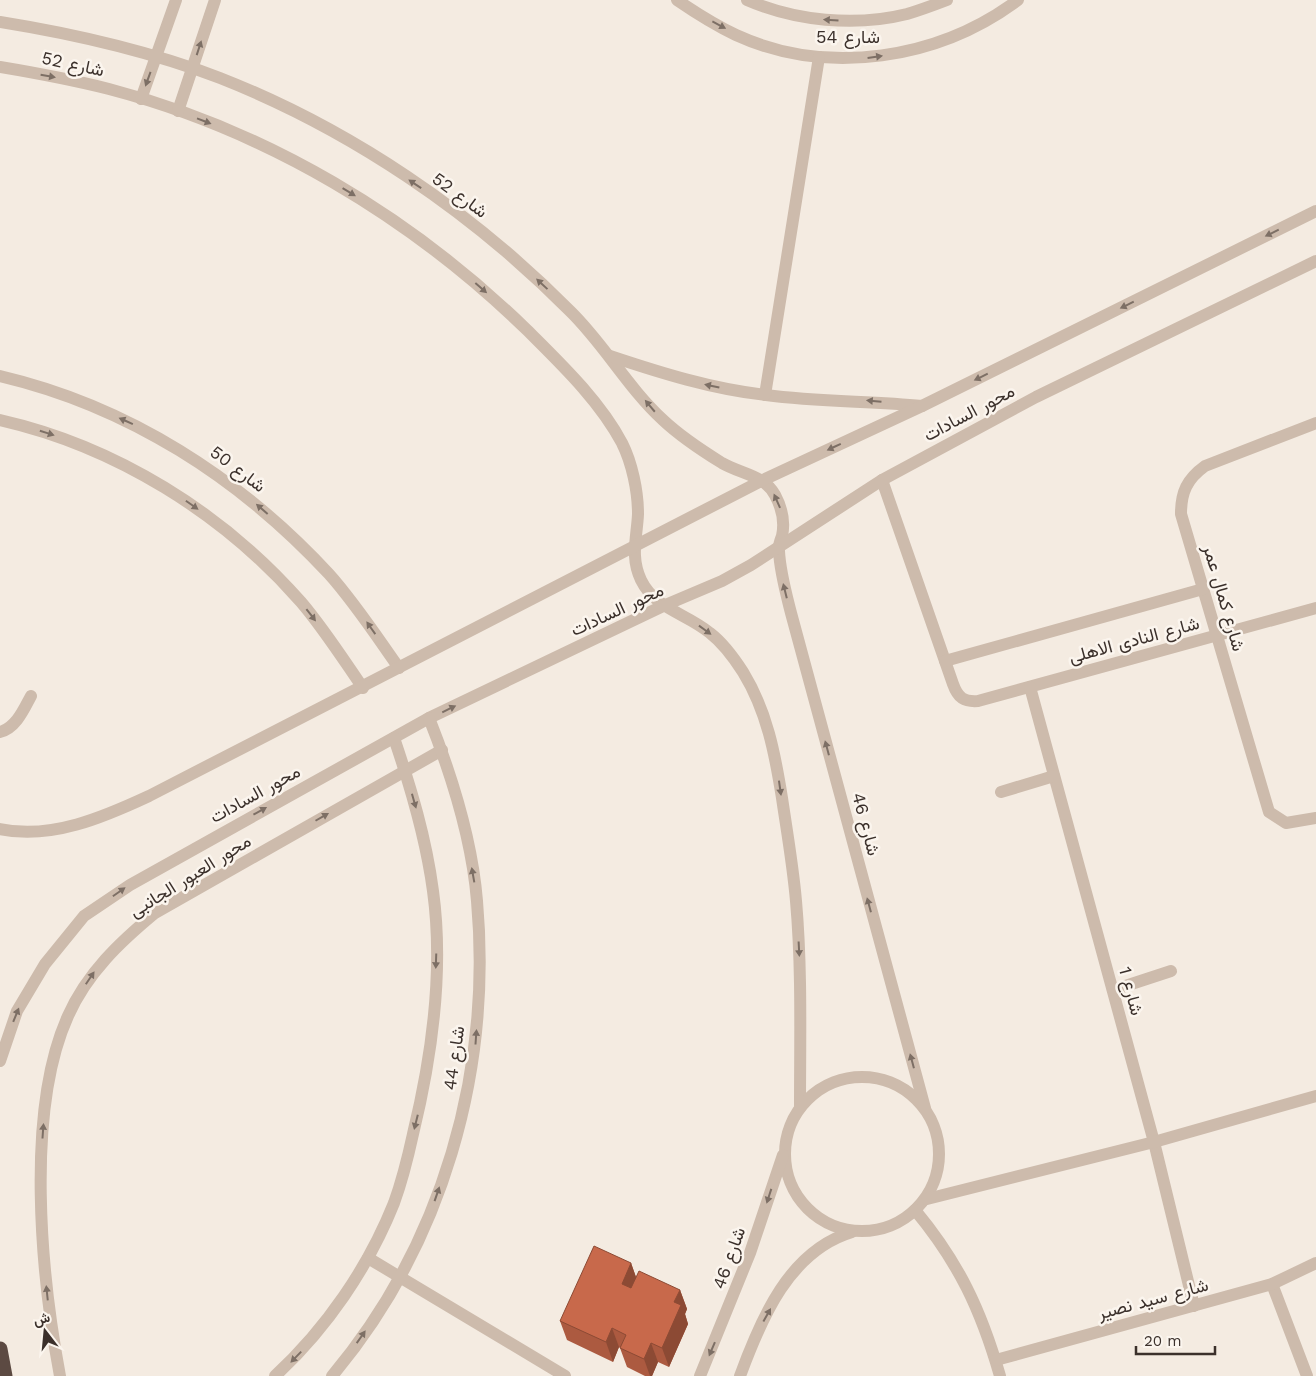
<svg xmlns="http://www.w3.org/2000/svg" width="1316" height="1376" viewBox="0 0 1316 1376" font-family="'Work Sans',Vazirmatn,sans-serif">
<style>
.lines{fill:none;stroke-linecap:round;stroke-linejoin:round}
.minor{stroke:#cdbbac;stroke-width:12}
.highway{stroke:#5c4a42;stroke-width:15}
.wall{fill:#ac5a40}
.shaded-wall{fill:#8c4a34}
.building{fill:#c8694b;stroke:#8c4a34}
.oneway{fill:#7d6f65}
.labels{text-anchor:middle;stroke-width:5;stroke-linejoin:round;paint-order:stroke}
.street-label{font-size:18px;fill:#3b302b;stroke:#fbf5ee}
</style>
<rect width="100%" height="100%" fill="#f4ebe1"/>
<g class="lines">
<g class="minor">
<path d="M 677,0 C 696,13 715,25 736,35 C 828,77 939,59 1018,0"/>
<path d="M 747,0 C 795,21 855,27 907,14 C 921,10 934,5 947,0"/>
<path d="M 0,22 C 75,34 149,51 220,78 C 350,129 472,212 570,311 C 604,344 628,388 663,420 C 681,437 701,450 722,463 C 741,474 764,475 775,495 C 782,508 785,522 782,536 C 780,541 778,546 779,551 C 780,572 786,593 791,613 L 925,1108"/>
<path d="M 0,67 C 36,73 73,80 109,89 C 266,130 411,217 527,330 C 561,364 599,400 622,443 C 632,463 638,491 638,514 C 637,537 630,557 641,580 C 655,609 686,613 710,633 C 723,643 734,658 743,672 C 767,711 775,754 782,798 C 787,832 793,866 796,901 C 802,969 800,1038 800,1107"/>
<path d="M 141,99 L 176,0"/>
<path d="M 178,111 L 215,0"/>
<path d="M 610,356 C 661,373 712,389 766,395 C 818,402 870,401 922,406"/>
<path d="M 0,376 C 128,406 240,478 329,574 C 355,603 377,637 399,668"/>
<path d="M 765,395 L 819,57"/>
<path d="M 0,420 C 115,446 223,513 301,602 C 324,629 343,659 363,688"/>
<path d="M 1316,423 L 1205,466 C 1187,479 1181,492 1181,514 L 1269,812 L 1286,823 L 1316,818"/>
<path d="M 882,480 L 953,684 C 958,698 964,702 978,701 L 1316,608"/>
<path d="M 945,661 L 1203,589"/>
<path d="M 1030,687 L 1154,1142 L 1194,1306"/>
<path d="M 0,732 C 16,728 24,709 31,696"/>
<path d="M 1001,792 L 1054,776"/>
<path d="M 0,829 C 51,840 104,817 149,796 L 763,480 L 922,406 L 1316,211"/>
<path d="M 1113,990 L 1171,971"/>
<path d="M 0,1061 L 17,1011 L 45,964 L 84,916 L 130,885 L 429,718 L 663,606 L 722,581 L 751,565 L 882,480 L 1036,397 L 1316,261"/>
<circle cx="862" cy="1154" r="77"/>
<path d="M 927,1199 L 1154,1142 L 1316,1096"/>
<path d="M 915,1210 C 959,1263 981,1310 1000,1376"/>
<path d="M 368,1258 L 565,1376"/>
<path d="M 1272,1284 L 1307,1376"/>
<path d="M 996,1360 L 1272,1284 L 1316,1263"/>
<path d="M 60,1376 C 41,1275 25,1111 68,1016 C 87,973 120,942 155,913 L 442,750"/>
<path d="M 275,1376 C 326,1329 368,1268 394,1203 C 402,1181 408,1157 413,1134 C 432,1056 444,971 433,891 C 426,838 411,788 394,738"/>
<path d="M 332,1376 C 443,1244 492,1071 477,901 C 472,839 452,776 429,718"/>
<path d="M 700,1376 L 750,1253 L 783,1155"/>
<path d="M 740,1376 C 761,1319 789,1251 852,1232"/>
</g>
<path class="highway" d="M 0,1349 L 5,1376"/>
</g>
<path class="wall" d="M 631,1263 L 636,1277 L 680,1290 L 687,1309 L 685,1314 L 688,1324 L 669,1367 L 658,1362 L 652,1376 L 645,1376 L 627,1367 L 620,1348 L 619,1347 L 613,1362 L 567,1340 L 560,1321 Z"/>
<g class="shaded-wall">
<path d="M 631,1263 L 638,1283 L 629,1303 L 622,1284 Z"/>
<path d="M 680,1290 L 687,1309 L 685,1314 L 688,1324 L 669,1367 L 662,1348 L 674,1302 Z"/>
<path d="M 612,1328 L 619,1347 L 613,1362 L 606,1342 Z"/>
<path d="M 651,1343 L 658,1362 L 652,1376 L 650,1376 L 644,1359 Z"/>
</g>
<path class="building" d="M 594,1246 L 631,1263 L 622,1284 L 631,1288 L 639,1271 L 680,1290 L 674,1302 L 681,1305 L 662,1348 L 651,1343 L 644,1359 L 620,1348 L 626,1335 L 612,1328 L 606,1342 L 560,1321 Z"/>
<defs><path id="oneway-solid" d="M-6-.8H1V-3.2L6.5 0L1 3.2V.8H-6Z" transform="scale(1.25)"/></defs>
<g class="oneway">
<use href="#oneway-solid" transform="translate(831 20) rotate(-177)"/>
<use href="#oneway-solid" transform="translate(719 25) rotate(28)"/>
<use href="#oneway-solid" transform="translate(199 48) rotate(-72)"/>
<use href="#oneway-solid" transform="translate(875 57) rotate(-8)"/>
<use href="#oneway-solid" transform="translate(48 76) rotate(10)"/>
<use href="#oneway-solid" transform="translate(148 79) rotate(110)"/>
<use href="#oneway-solid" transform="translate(204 121) rotate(21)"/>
<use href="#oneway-solid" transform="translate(415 184) rotate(-146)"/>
<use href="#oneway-solid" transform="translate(349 192) rotate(31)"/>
<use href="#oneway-solid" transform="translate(1272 233) rotate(154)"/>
<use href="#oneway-solid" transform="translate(542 284) rotate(-137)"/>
<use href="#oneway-solid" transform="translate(481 288) rotate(41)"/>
<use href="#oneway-solid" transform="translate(1127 305) rotate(154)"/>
<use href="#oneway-solid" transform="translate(981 377) rotate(154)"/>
<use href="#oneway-solid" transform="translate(712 386) rotate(-168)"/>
<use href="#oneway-solid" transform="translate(874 401) rotate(-175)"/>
<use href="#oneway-solid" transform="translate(650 406) rotate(-130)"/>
<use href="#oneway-solid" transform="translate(126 421) rotate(-156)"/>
<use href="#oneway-solid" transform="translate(47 433) rotate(18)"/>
<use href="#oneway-solid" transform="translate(834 447) rotate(155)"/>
<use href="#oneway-solid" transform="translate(777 501) rotate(-114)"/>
<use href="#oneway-solid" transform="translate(192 505) rotate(35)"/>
<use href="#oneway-solid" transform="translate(262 509) rotate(-139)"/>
<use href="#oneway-solid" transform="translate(785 591) rotate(-104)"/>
<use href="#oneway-solid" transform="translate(311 615) rotate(52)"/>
<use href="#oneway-solid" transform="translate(371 628) rotate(-125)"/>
<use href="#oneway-solid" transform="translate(705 630) rotate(36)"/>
<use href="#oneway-solid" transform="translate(449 709) rotate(-26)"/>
<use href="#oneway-solid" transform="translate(827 748) rotate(-105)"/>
<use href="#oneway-solid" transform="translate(780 788) rotate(82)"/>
<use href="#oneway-solid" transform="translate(414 801) rotate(74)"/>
<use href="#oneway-solid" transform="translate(260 811) rotate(-29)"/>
<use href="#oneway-solid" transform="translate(322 817) rotate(-30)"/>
<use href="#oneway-solid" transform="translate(473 875) rotate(-100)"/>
<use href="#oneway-solid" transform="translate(119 892) rotate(-35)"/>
<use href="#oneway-solid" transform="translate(869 905) rotate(-105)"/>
<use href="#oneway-solid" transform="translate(799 949) rotate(87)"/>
<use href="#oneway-solid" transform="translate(436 961) rotate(92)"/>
<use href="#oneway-solid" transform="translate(90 978) rotate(-56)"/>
<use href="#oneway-solid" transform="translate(16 1015) rotate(-68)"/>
<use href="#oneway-solid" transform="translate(476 1037) rotate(-86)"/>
<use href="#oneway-solid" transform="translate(912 1061) rotate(-105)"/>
<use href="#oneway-solid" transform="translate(416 1122) rotate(104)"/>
<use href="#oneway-solid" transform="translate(43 1131) rotate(-86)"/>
<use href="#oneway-solid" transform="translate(437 1194) rotate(-71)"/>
<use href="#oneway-solid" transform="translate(769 1196) rotate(108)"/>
<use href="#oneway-solid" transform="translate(47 1293) rotate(-96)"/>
<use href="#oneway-solid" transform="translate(767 1315) rotate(-61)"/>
<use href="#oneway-solid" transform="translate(361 1337) rotate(-55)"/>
<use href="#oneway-solid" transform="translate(712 1349) rotate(113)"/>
<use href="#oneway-solid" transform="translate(296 1357) rotate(134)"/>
</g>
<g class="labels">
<g class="street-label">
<text x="848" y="43">شارع 54</text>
<text transform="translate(73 64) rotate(12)" y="6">شارع 52</text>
<text transform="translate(460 195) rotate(36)" y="6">شارع 52</text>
<text transform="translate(969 413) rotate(-28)" y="6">محور السادات</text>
<text transform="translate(238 469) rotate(37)" y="6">شارع 50</text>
<text transform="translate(1224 598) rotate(74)" y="6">شارع كمال عمر</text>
<text transform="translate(617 610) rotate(-25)" y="6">محور السادات</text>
<text transform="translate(1134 640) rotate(-15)" y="6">شارع النادى الاهلى</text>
<text transform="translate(255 794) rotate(-29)" y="6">محور السادات</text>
<text transform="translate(866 824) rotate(75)" y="6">شارع 46</text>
<text transform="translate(190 876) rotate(-32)" y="6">محور العبور الجانبى</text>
<text transform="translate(1131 991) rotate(75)" y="6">شارع 1</text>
<text transform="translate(454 1058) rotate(-82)" y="6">شارع 44</text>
<text transform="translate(729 1258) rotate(-70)" y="6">شارع 46</text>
<text transform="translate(1153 1299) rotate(-15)" y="6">شارع سيد نصير</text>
</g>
</g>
<g transform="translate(45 1331) rotate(344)" stroke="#fbf5ee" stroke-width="4" paint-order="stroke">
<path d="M0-4L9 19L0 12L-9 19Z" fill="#3b302b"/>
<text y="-8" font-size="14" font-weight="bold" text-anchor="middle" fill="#3b302b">ش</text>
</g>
<path d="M1136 1346v8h79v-8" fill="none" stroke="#3b302b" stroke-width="2.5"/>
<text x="1144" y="1346" font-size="15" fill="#3b302b" stroke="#fbf5ee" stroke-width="4" paint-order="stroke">20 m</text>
</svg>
